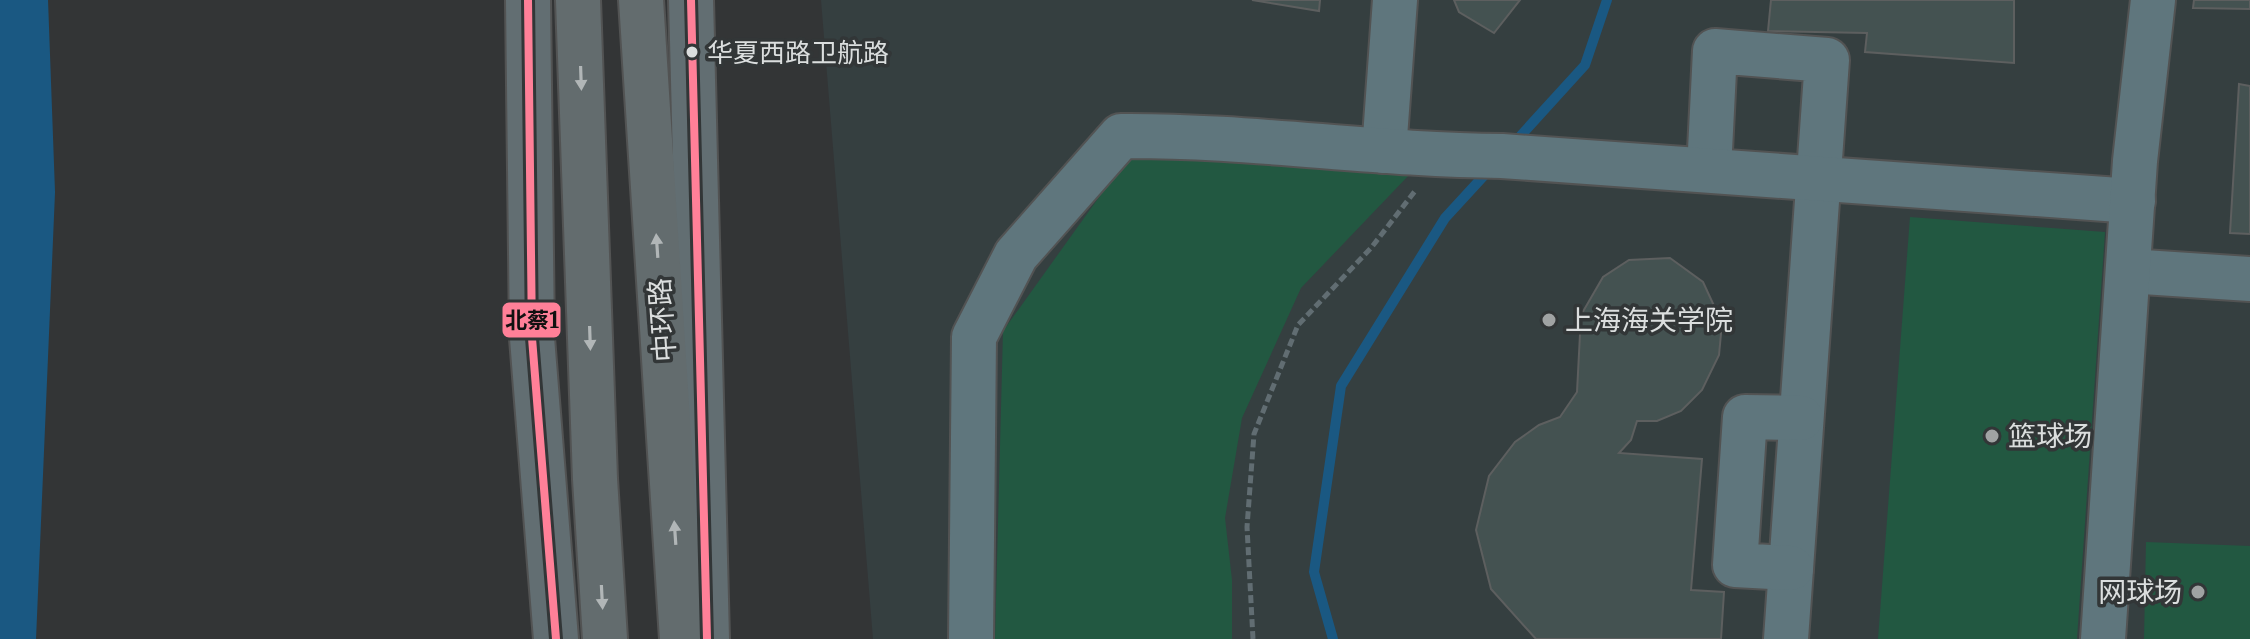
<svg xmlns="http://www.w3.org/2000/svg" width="2250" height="639" viewBox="0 0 2250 639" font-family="Merriweather,'Noto Sans SC',serif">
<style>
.built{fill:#353f40}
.green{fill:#225841}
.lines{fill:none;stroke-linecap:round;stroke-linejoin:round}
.stream{stroke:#1a5882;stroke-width:10}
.river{stroke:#1a5882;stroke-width:60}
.building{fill:#445251;stroke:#5d5f5f;stroke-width:2}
.minor-casing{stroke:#525353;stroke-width:48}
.major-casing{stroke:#525353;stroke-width:48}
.highway-casing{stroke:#525353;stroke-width:48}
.path{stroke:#616d72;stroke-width:5;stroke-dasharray:8 4;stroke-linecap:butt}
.minor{stroke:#5f767d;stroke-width:44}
.major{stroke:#626e72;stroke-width:44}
.highway{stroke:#636c6e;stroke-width:44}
.bus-1-casing{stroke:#323637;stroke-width:14}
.bus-1{stroke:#ff8098;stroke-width:8}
.oneway{fill:#b1b6b7}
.bus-dot{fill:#dbdede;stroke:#323637;stroke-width:3}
.poi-dot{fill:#a0a3a3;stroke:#323637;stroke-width:3}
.labels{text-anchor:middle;stroke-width:7;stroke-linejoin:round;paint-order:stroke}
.bus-label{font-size:26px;fill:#dbdede;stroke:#323637;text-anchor:start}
.street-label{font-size:28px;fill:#dbdede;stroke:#323637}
.poi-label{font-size:28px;fill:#dbdede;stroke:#323637;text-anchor:start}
.line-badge{stroke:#323637;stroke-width:3}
.pale-badge-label{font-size:22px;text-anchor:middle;font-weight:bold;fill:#111}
</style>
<rect width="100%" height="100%" fill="#333536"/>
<path class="built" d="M 821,0 L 2250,0 L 2250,639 L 873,639 Z"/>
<g class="green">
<path d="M 1135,147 L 1410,174 L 1301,288 L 1242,418 L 1225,518 L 1232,580 L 1232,639 L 995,639 L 1003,331 Z"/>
<path d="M 1910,217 L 2105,232 L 2077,639 L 1878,639 Z"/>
<path d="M 2146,542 L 2250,546 L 2250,639 L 2144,639 Z"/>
</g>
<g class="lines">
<g class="stream">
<path d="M 1514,143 L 1585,65 L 1607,0"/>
<path d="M 1333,639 L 1314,572 L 1341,386 L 1445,218 L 1490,169"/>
</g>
<path class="river" d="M 6,639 L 25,192 L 18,0"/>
</g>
<g class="building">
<path d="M 1252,0 L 1320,0 L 1319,11 Z"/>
<path d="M 1454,0 L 1520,0 L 1494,33 L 1459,12 Z"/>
<path d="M 1771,0 L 2014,0 L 2014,63 L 1865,52 L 1867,33 L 1768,31 Z"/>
<path d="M 2194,0 L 2250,0 L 2250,9 L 2193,8 Z"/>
<path d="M 2239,84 L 2250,86 L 2250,234 L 2230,233 Z"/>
<path d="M 1670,258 L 1703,282 L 1722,323 L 1719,355 L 1702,390 L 1681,411 L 1657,421 L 1637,421 L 1631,440 L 1619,453 L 1702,459 L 1691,590 L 1724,592 L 1721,639 L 1536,639 L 1491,589 L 1476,530 L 1489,476 L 1515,442 L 1539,425 L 1560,417 L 1577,392 L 1581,315 L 1603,277 L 1629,260 Z"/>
</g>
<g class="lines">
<defs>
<g id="minor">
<path d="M 1384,151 L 1395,0"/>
<path d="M 1709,170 L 1715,51 L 1827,60 L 1786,639"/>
<path d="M 2128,271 L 2250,279"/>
<path d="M 1791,568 L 1735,565 L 1745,417 L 1801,418"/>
<path d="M 971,639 L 974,337 L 1016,255 L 1121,136 C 1248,135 1375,155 1502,156 L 2133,201"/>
<path d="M 2103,639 L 2135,161 L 2153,0"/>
</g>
<g id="major">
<path d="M 528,0 L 532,338 L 556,639"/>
<path d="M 691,0 L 707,639"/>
</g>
<g id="highway">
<path d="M 578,0 L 595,479 L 605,639"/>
<path d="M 641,0 L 682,639"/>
</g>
</defs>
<use href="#minor" class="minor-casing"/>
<use href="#major" class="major-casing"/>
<use href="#highway" class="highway-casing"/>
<path class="path" d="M 1253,639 L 1247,527 L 1254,434 L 1298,325 L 1371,248 L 1415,191"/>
<use href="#minor" class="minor"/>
<use href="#major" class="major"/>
<use href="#highway" class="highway"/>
<defs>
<g id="bus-1">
<path d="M 528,0 L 532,338 L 556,639"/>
<path d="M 691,0 L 707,639"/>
</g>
</defs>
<use href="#bus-1" class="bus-1-casing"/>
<use href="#bus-1" class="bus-1"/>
</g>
<defs><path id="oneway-solid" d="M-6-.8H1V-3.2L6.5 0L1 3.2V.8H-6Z" transform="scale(2)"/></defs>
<g class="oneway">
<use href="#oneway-solid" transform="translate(581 78) rotate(88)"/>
<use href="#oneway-solid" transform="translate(657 246) rotate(-94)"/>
<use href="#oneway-solid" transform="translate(590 338) rotate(88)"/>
<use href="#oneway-solid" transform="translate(675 533) rotate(-94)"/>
<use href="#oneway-solid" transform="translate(602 597) rotate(87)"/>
</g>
<circle class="bus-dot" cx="692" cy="52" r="7"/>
<g class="poi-dot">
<circle cx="1549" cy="320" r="8"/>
<circle cx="1992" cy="436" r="8"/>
<circle cx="2198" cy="592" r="8"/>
</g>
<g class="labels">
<g class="bus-label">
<text x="707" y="62">华夏西路卫航路</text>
</g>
<g class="street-label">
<text transform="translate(662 320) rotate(-94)" y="10">中环路</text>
</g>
<g class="poi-label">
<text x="1565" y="330">上海海关学院</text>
<text x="2008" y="446">篮球场</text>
<text x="2182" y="602" text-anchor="end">网球场</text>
</g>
</g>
<rect class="line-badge" x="501" y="301" width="61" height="38" rx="8" fill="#ff8098"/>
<g class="pale-badge-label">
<text x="532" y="328">北蔡1</text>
</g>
</svg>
